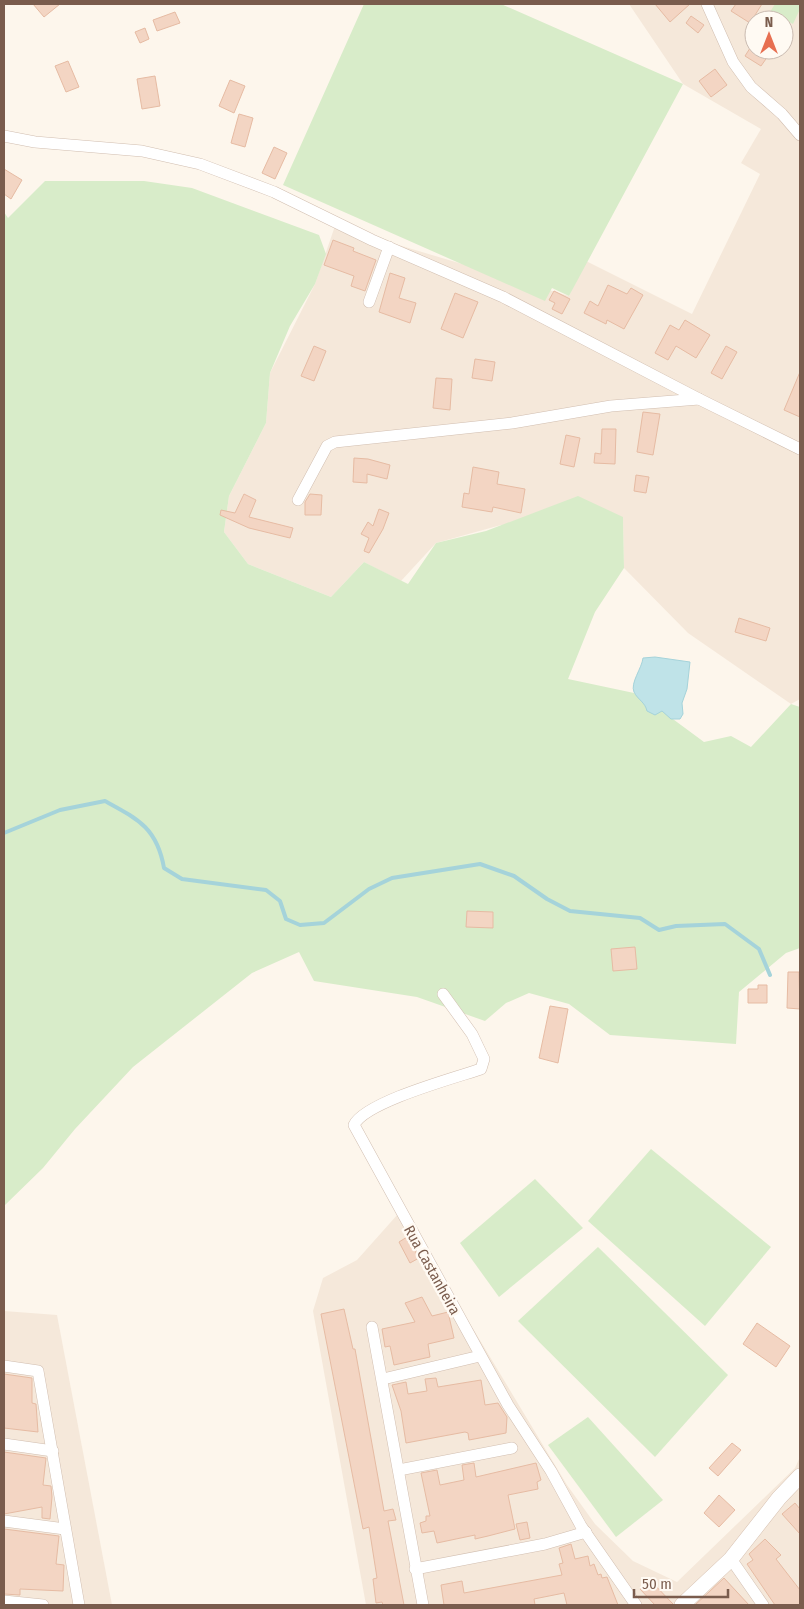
<svg xmlns="http://www.w3.org/2000/svg" width="804" height="1609" viewBox="0 0 804 1609" font-family="'Fira Sans Condensed',sans-serif">
<style>
.residential{fill:#f5e8da;fill-rule:evenodd}
.green{fill:#d8ecc9}
.water{fill:#bfe3e8;stroke:#a5d3da}
.lines{fill:none;stroke-linecap:round;stroke-linejoin:round}
.stream{stroke:#a5d3da;stroke-width:4}
.building{fill:#f3d5c3;stroke:#e6bba3}
.street-casing{stroke:#d1beb0;stroke-width:12}
.secondary-casing{stroke:#d6c0b0;stroke-width:16}
.street{stroke:#fff;stroke-width:11}
.secondary{stroke:#fff;stroke-width:15}
.labels{text-anchor:middle;stroke-width:5;stroke-linejoin:round;paint-order:stroke}
.street-label{font-size:15px;fill:#7a5c4d;stroke:#fffaf3}
</style>
<rect width="100%" height="100%" fill="#fdf6ec"/>
<g class="residential">
<path d="M 629,4 L 800,4 L 800,699 L 791,704 L 688,633 L 624,568 L 623,517 L 501,525 L 436,543 L 401,581 L 364,562 L 331,597 L 248,564 L 224,532 L 229,496 L 266,423 L 270,373 L 315,284 L 335,226 L 569,296 L 586,261 L 692,314 L 760,174 L 741,163 L 761,129 L 683,84 ZM 754,20 L 784,20 L 784,50 L 754,50 Z"/>
<path d="M 398,1214 L 475,1332 L 567,1485 L 595,1524 L 633,1561 L 677,1582 L 795,1468 L 800,1457 L 800,1605 L 366,1605 L 313,1311 L 323,1278 L 357,1260 Z"/>
<path d="M 4,1311 L 57,1315 L 112,1605 L 4,1605 Z"/>
</g>
<g class="green">
<path d="M 364,4 L 501,4 L 683,84 L 569,296 L 552,288 L 545,301 L 283,185 Z"/>
<path d="M 775,4 L 800,4 L 800,9 L 793,24 L 770,12 Z"/>
<path d="M 45,181 L 144,181 L 192,188 L 319,235 L 326,254 L 315,284 L 290,326 L 270,373 L 266,423 L 229,496 L 224,532 L 248,564 L 331,597 L 364,562 L 408,584 L 436,543 L 486,531 L 578,496 L 623,517 L 624,568 L 595,612 L 568,679 L 634,693 L 645,703 L 662,711 L 704,742 L 731,736 L 751,747 L 791,704 L 800,707 L 800,948 L 786,953 L 739,992 L 736,1044 L 610,1035 L 569,1004 L 529,993 L 506,1003 L 485,1021 L 417,997 L 314,981 L 299,952 L 252,973 L 133,1067 L 75,1129 L 43,1168 L 4,1206 L 4,212 L 8,218 Z"/>
<path d="M 651,1149 L 771,1247 L 705,1326 L 588,1221 Z"/>
<path d="M 535,1179 L 583,1228 L 499,1297 L 460,1243 Z"/>
<path d="M 598,1247 L 728,1375 L 655,1457 L 518,1321 Z"/>
<path d="M 588,1417 L 663,1500 L 616,1537 L 548,1445 Z"/>
</g>
<path class="water" d="M 655,657 L 690,662 L 687,689 L 682,703 L 683,714 L 680,719 L 671,719 L 662,711 L 655,715 L 647,711 C 645,702 638,700 634,692 C 630,683 642,668 643,658 Z"/>
<g class="lines">
<path class="stream" d="M 4,833 L 60,810 L 105,801 C 138,819 157,828 164,868 L 182,879 L 266,890 L 280,901 L 286,919 L 300,925 L 324,923 L 369,889 L 392,878 L 480,864 L 514,876 L 547,899 L 570,911 L 640,918 L 659,930 L 676,926 L 725,924 L 759,949 L 770,975"/>
</g>
<g class="building">
<path d="M 33,4 L 60,4 L 44,17 Z"/>
<path d="M 655,4 L 690,4 L 670,22 Z"/>
<path d="M 736,4 L 762,4 L 750,23 L 731,11 Z"/>
<path d="M 175,12 L 180,23 L 157,31 L 153,20 Z"/>
<path d="M 691,16 L 704,25 L 698,33 L 686,23 Z"/>
<path d="M 145,28 L 149,39 L 140,43 L 135,32 Z"/>
<path d="M 752,45 L 754,50 L 759,50 L 768,56 L 761,66 L 745,56 Z"/>
<path d="M 68,61 L 79,87 L 66,92 L 55,66 Z"/>
<path d="M 715,69 L 727,85 L 711,97 L 699,81 Z"/>
<path d="M 155,76 L 160,106 L 142,109 L 137,79 Z"/>
<path d="M 230,80 L 245,86 L 234,113 L 219,106 Z"/>
<path d="M 239,114 L 253,118 L 245,147 L 231,143 Z"/>
<path d="M 274,147 L 287,153 L 275,179 L 262,173 Z"/>
<path d="M 4,169 L 22,180 L 11,199 L 4,194 Z"/>
<path d="M 333,240 L 354,248 L 353,251 L 376,260 L 365,291 L 351,286 L 354,276 L 324,265 Z"/>
<path d="M 390,273 L 405,278 L 399,298 L 416,303 L 410,323 L 379,312 Z"/>
<path d="M 608,285 L 627,294 L 631,288 L 643,295 L 624,329 L 607,320 L 606,324 L 584,313 L 590,301 L 598,306 Z"/>
<path d="M 554,291 L 570,299 L 562,314 L 552,309 L 555,303 L 549,300 Z"/>
<path d="M 455,293 L 478,302 L 463,338 L 441,329 Z"/>
<path d="M 685,320 L 710,335 L 696,358 L 676,346 L 668,360 L 655,353 L 670,325 L 679,330 Z"/>
<path d="M 314,346 L 326,351 L 314,381 L 301,376 Z"/>
<path d="M 726,346 L 737,352 L 722,379 L 711,373 Z"/>
<path d="M 475,359 L 495,362 L 492,381 L 472,378 Z"/>
<path d="M 800,372 L 800,417 L 784,410 Z"/>
<path d="M 436,378 L 452,379 L 450,410 L 433,408 Z"/>
<path d="M 643,412 L 660,414 L 653,455 L 637,452 Z"/>
<path d="M 602,429 L 616,429 L 615,464 L 594,463 L 595,453 L 601,454 Z"/>
<path d="M 566,435 L 580,438 L 574,467 L 560,464 Z"/>
<path d="M 354,458 L 368,459 L 390,465 L 387,479 L 367,474 L 367,483 L 353,482 Z"/>
<path d="M 473,467 L 499,472 L 497,484 L 525,489 L 521,513 L 493,507 L 492,512 L 462,507 L 464,493 L 469,494 Z"/>
<path d="M 636,475 L 649,477 L 646,493 L 634,491 Z"/>
<path d="M 244,494 L 256,500 L 249,517 L 293,528 L 290,538 L 249,528 L 220,515 L 221,510 L 235,513 Z"/>
<path d="M 310,494 L 322,495 L 321,515 L 305,515 L 305,502 Z"/>
<path d="M 379,509 L 389,513 L 383,529 L 369,553 L 364,551 L 369,538 L 361,534 L 368,522 L 373,526 Z"/>
<path d="M 739,618 L 770,628 L 766,641 L 735,632 Z"/>
<path d="M 467,911 L 493,912 L 493,928 L 466,927 Z"/>
<path d="M 635,947 L 637,969 L 613,971 L 611,949 Z"/>
<path d="M 788,972 L 799,972 L 800,1009 L 787,1008 Z"/>
<path d="M 758,985 L 767,985 L 767,1003 L 748,1003 L 748,989 L 758,989 Z"/>
<path d="M 550,1006 L 568,1009 L 558,1063 L 539,1058 Z"/>
<path d="M 407,1237 L 419,1258 L 410,1263 L 399,1242 Z"/>
<path d="M 422,1297 L 432,1316 L 448,1312 L 454,1338 L 428,1344 L 430,1357 L 394,1365 L 390,1346 L 385,1347 L 382,1329 L 415,1322 L 405,1303 Z"/>
<path d="M 344,1309 L 353,1349 L 355,1349 L 384,1511 L 393,1509 L 396,1520 L 388,1521 L 404,1605 L 383,1605 L 382,1602 L 376,1603 L 373,1579 L 377,1578 L 369,1527 L 363,1529 L 321,1314 Z"/>
<path d="M 757,1323 L 790,1346 L 776,1367 L 743,1344 Z"/>
<path d="M 4,1374 L 32,1378 L 32,1403 L 36,1404 L 38,1432 L 4,1428 Z"/>
<path d="M 436,1378 L 438,1387 L 481,1380 L 485,1405 L 498,1403 L 507,1417 L 506,1433 L 469,1440 L 468,1433 L 465,1432 L 406,1443 L 401,1411 L 392,1385 L 406,1382 L 408,1394 L 427,1391 L 425,1379 Z"/>
<path d="M 732,1443 L 741,1450 L 718,1476 L 709,1468 Z"/>
<path d="M 4,1452 L 46,1458 L 43,1485 L 51,1486 L 52,1497 L 50,1519 L 42,1518 L 42,1507 L 4,1514 Z"/>
<path d="M 474,1463 L 476,1477 L 536,1463 L 541,1480 L 537,1482 L 538,1489 L 508,1495 L 515,1529 L 488,1536 L 475,1539 L 475,1535 L 437,1543 L 434,1531 L 422,1533 L 420,1523 L 426,1521 L 426,1516 L 430,1516 L 421,1473 L 437,1470 L 440,1485 L 464,1480 L 462,1465 Z"/>
<path d="M 719,1495 L 735,1510 L 719,1527 L 704,1513 Z"/>
<path d="M 795,1503 L 800,1509 L 800,1534 L 782,1514 Z"/>
<path d="M 527,1522 L 530,1538 L 520,1540 L 516,1524 Z"/>
<path d="M 4,1529 L 59,1536 L 56,1564 L 64,1565 L 63,1591 L 20,1589 L 20,1595 L 4,1594 Z"/>
<path d="M 765,1539 L 781,1555 L 776,1559 L 800,1590 L 800,1605 L 775,1605 L 747,1564 L 753,1560 L 749,1554 Z"/>
<path d="M 571,1544 L 575,1559 L 588,1556 L 590,1566 L 594,1564 L 598,1575 L 601,1574 L 602,1578 L 607,1577 L 618,1605 L 567,1605 L 564,1593 L 534,1599 L 535,1605 L 444,1605 L 441,1585 L 462,1581 L 464,1593 L 562,1575 L 559,1564 L 563,1563 L 559,1548 Z"/>
<path d="M 724,1578 L 749,1605 L 695,1605 Z"/>
<path d="M 650,1580 L 673,1604 L 673,1605 L 655,1605 L 640,1589 Z"/>
</g>
<g class="lines">
<defs>
<g id="street">
<path d="M 707,4 L 733,62 L 751,87 L 782,114 L 800,135"/>
<path d="M 4,136 L 35,142 L 142,151 L 200,164 L 274,192 L 372,240 L 503,297 L 699,399 L 800,449"/>
<path d="M 369,302 L 389,247"/>
<path d="M 298,500 L 327,446 L 335,442 L 512,423 L 611,406 L 699,399"/>
<path d="M 443,994 L 472,1034 L 484,1059 L 481,1069 C 454,1078 365,1102 354,1125 L 508,1405 L 551,1471 L 581,1526 L 636,1605"/>
<path d="M 372,1327 L 423,1605"/>
<path d="M 4,1366 L 38,1371 L 79,1605"/>
<path d="M 383,1379 L 480,1356"/>
<path d="M 4,1444 L 53,1451"/>
<path d="M 399,1470 L 512,1448"/>
<path d="M 4,1521 L 65,1529"/>
<path d="M 731,1559 L 763,1605"/>
<path d="M 415,1569 L 545,1544 L 586,1532"/>
<path d="M 4,1601 L 43,1605"/>
</g>
<path id="secondary" d="M 682,1605 L 731,1559 L 779,1498 L 800,1476"/>
</defs>
<use href="#street" class="street-casing"/>
<use href="#secondary" class="secondary-casing"/>
<use href="#street" class="street"/>
<use href="#secondary" class="secondary"/>
</g>
<g class="labels">
<g class="street-label">
<text transform="translate(432 1270) rotate(61)" y="5">Rua Castanheira</text>
</g>
</g>
<rect width="804" height="1609" fill="none" stroke="#7a5c4d" stroke-width="10"/>
<g transform="translate(769 35)"><circle r="24" fill="#fffaf3" stroke="#cabbb1"/>
<path d="M0-4L9 19L0 12L-9 19Z" fill="#e76f51"/>
<text y="-8" font-size="14" font-weight="bold" text-anchor="middle" fill="#7a5c4d">N</text>
</g>
<path d="M634 1589v8h94v-8" fill="none" stroke="#7a5c4d" stroke-width="2.5"/>
<text x="642" y="1589" font-size="15" fill="#7a5c4d" stroke="#fffaf3" stroke-width="4" paint-order="stroke">50 m</text>
</svg>
